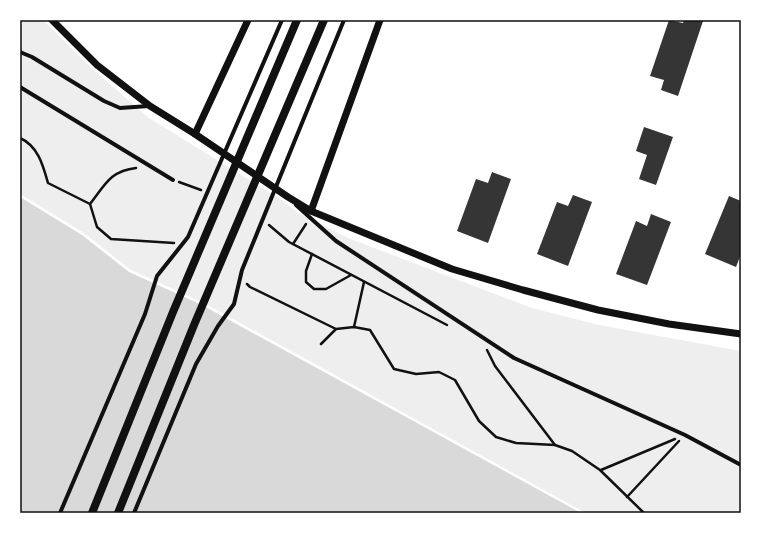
<svg xmlns="http://www.w3.org/2000/svg" width="761" height="533" viewBox="0 0 761 533" font-family="'Crimson Pro',serif">
<style>
.green{fill:#eee}
.water{fill:#d9d9d9}
.building{fill:#353535}
.lines{fill:none;stroke-linecap:round;stroke-linejoin:round}
.path{stroke:#111;stroke-width:2.5}
.minor{stroke:#111;stroke-width:4}
.tertiary{stroke:#111;stroke-width:7}
.secondary{stroke:#111;stroke-width:8}
.neatline{fill:none;stroke:#111;stroke-width:1.5}
</style>
<rect width="100%" height="100%" fill="#fff"/>
<path class="green" d="M 20,20 L 43,20 L 96,72 L 149,118 L 282,200 L 297,212 L 348,238 L 532,308 L 599,325 L 741,351 L 741,513 L 586,513 L 202,302 L 131,270 L 84,233 L 20,194 Z"/>
<path class="water" d="M 20,197 L 82,235 L 129,272 L 202,305 L 581,513 L 20,513 Z"/>
<g class="building">
<path d="M 669,20 L 683,23 L 684,20 L 703,21 L 678,96 L 661,90 L 664,80 L 650,76 Z"/>
<path d="M 644,127 L 673,137 L 656,185 L 639,179 L 647,155 L 636,151 Z"/>
<path d="M 492,172 L 511,179 L 488,243 L 457,231 L 476,179 L 488,183 Z"/>
<path d="M 573,195 L 592,202 L 568,266 L 537,254 L 557,202 L 568,206 Z"/>
<path d="M 729,196 L 741,201 L 741,254 L 736,267 L 705,254 Z"/>
<path d="M 651,214 L 671,222 L 647,285 L 616,274 L 636,221 L 647,226 Z"/>
</g>
<g class="lines">
<g class="path">
<path d="M 20,138 C 38,146 43,165 48,183 L 90,204 L 97,227 L 111,239 L 174,243"/>
<path d="M 179,182 L 201,190"/>
<path d="M 90,204 C 105,185 110,171 136,168"/>
<path d="M 269,225 L 289,242 L 447,325"/>
<path d="M 293,244 L 306,224"/>
<path d="M 312,254 L 306,271 L 306,282 L 314,289 L 326,289 L 351,275"/>
<path d="M 247,284 L 250,287 L 336,329"/>
<path d="M 354,327 L 364,282"/>
<path d="M 321,344 L 336,329 L 354,327 L 370,330 L 394,369 L 416,374 L 439,372 L 455,380 L 479,421 L 496,437 L 516,443 L 555,445 L 572,451 L 600,470 L 644,513"/>
<path d="M 487,350 L 495,366 L 555,445"/>
<path d="M 601,470 L 675,439"/>
<path d="M 627,497 L 679,441"/>
</g>
<g class="minor">
<path d="M 20,52 L 32,57 L 104,101 L 120,108 L 149,106"/>
<path d="M 20,87 L 173,180"/>
<path d="M 296,205 L 336,241 L 514,358 L 685,435 L 741,465"/>
<path d="M 60,513 L 145,314 L 157,276 L 188,237 L 282,20"/>
<path d="M 134,513 L 196,364 L 218,326 L 234,304 L 242,270 L 344,20"/>
</g>
<g class="tertiary">
<path d="M 52,20 L 97,65 L 150,106 L 195,134 L 288,197 L 311,211 L 452,269 L 523,290 L 598,310 L 669,324 L 741,334"/>
<path d="M 195,134 L 248,20"/>
<path d="M 311,211 L 380,20"/>
</g>
<g class="secondary">
<path d="M 92,513 L 173,312 L 297,20"/>
<path d="M 118,513 L 194,325 L 324,20"/>
</g>
</g>
<rect width="761" height="533" fill="none" stroke="#ffffff" stroke-width="42"/>
<rect x="21" y="21" width="719" height="491" class="neatline"/>
</svg>
